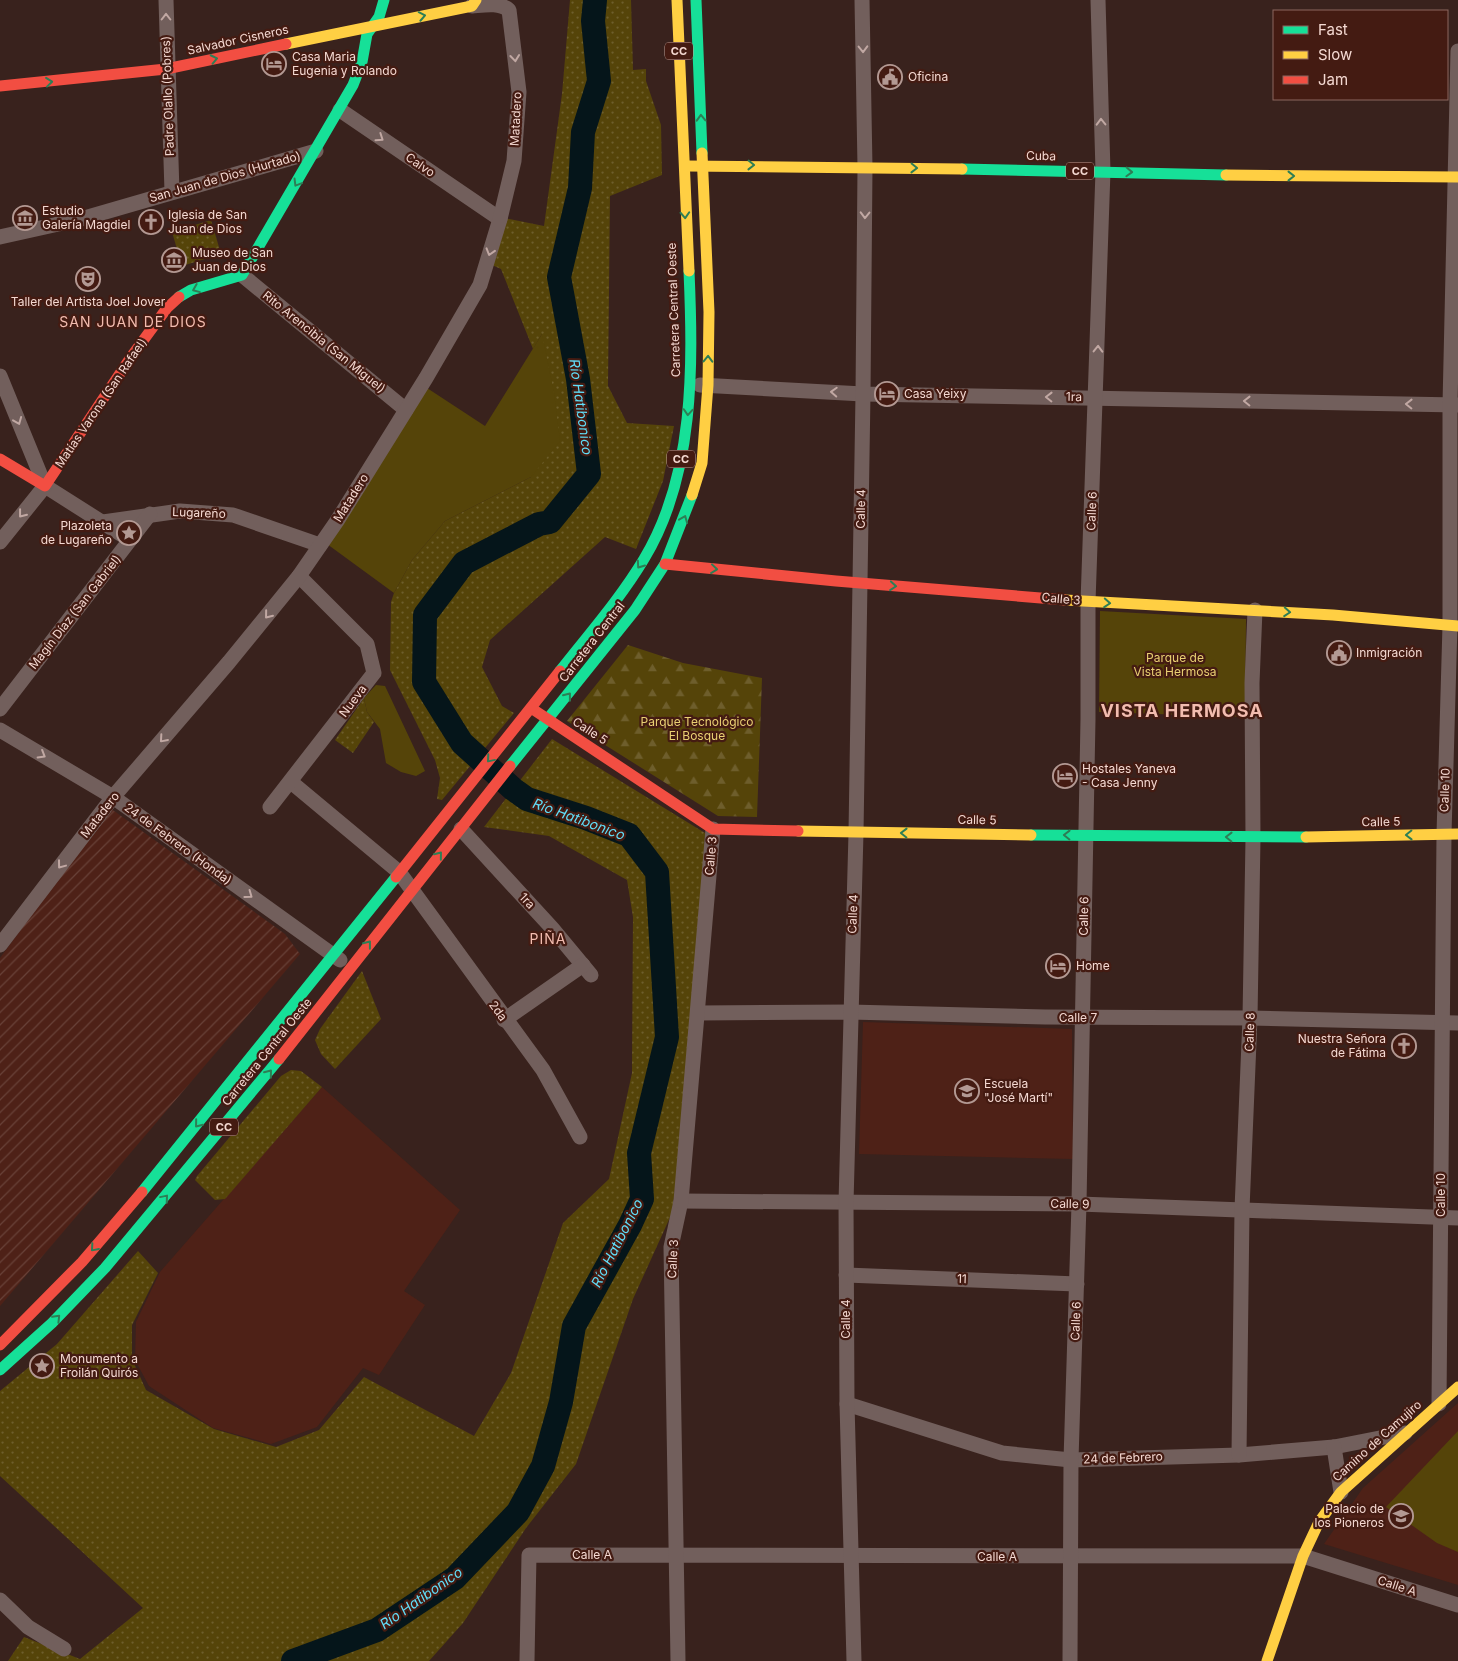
<svg xmlns="http://www.w3.org/2000/svg" width="1458" height="1661" viewBox="0 0 1458 1661" font-family="Inter,sans-serif">
<style>
.built{fill:#4e2117}
.industrial{fill:url(#industrial-furrows)}
.grass{fill:url(#grass-dots)}
.forest{fill:url(#forest-firs)}
.park{fill:#554409}
.lines{fill:none;stroke-linecap:round;stroke-linejoin:round}
.river{stroke:#05151a;stroke-width:24}
.street{stroke:#725f5c;stroke-width:15}
.fast{stroke:#16e098;stroke-width:11}
.slow{stroke:#ffcf43;stroke-width:11}
.jam{stroke:#f24e42;stroke-width:11}
.oneway{stroke:#2d7e55}
.oneway2{stroke:#c1a8a3}
.labels{text-anchor:middle;stroke-width:4.5;stroke-linejoin:round;paint-order:stroke}
.shield{fill:#441b12;stroke:#c0a098;stroke-width:1}
.shield-label{font-size:11px;font-weight:bold;fill:#f5d9d2}
.street-label{font-size:12px;fill:#f5d9d2;stroke:#441b12}
.poi-label{font-size:12px;fill:#f5d9d2;stroke:#441b12;text-anchor:start}
.park-label{font-size:12px;fill:#e9d073;stroke:#441b12}
.neighbourhood-label{font-size:14px;letter-spacing:1px;fill:#f2bcaf;stroke:#441b12}
.water-label{font-size:14px;font-style:italic;fill:#60def9;stroke:#441b12}
.district-label{font-size:18px;font-weight:bold;letter-spacing:1px;fill:#f2bcaf;stroke:#441b12}
</style>
<defs>
<pattern id="industrial-furrows" width="10" height="10" patternUnits="userSpaceOnUse" patternTransform="scale(1.25)"><rect width="10" height="10" fill="#4e2117"/><path d="M-1 1l2-2M0 10L10 0M9 11l2-2" fill="none" stroke="#684138"/></pattern>
<pattern id="grass-dots" width="8" height="8" patternUnits="userSpaceOnUse" patternTransform="scale(1.25)"><rect width="8" height="8" fill="#554409"/><path d="M2 2h.1M6 6h.1" fill="none" stroke="#6e5e2c" stroke-width="1.8" stroke-linecap="round"/></pattern>
<pattern id="forest-firs" width="22" height="20" patternUnits="userSpaceOnUse" patternTransform="scale(1.25)"><rect width="22" height="20" fill="#554409"/><path d="M5 1l3.5 6h-7zM16 11l3.5 6h-7z" fill="#6e5e2c"/></pattern>
</defs>
<rect width="100%" height="100%" fill="#39221d"/>
<g class="built">
<path d="M 863,1022 L 1072,1029 L 1073,1159 L 859,1154 Z"/>
<path d="M 322,1087 L 460,1210 L 404,1291 L 425,1305 L 379,1375 L 363,1368 L 317,1427 L 271,1444 L 213,1428 L 149,1386 L 135,1360 L 136,1322 L 160,1272 Z"/>
<path d="M 1458,1403 L 1458,1585 L 1324,1544 L 1363,1488 Z"/>
</g>
<path class="industrial" d="M 110,808 L 285,934 L 300,954 L 0,1306 L 0,958 Z"/>
<g class="grass">
<path d="M 570,0 L 631,0 L 633,70 L 646,69 L 646,81 L 661,125 L 662,175 L 610,196 L 608,386 L 627,423 L 674,426 L 663,481 L 636,549 L 605,537 L 490,640 L 482,667 L 502,706 L 514,713 L 442,800 L 437,799 L 440,778 L 435,760 L 390,670 L 391,602 L 394,593 L 412,560 L 445,521 L 531,477 L 542,334 L 533,349 L 501,269 L 492,265 L 504,218 L 544,226 L 562,94 Z"/>
<path d="M 211,220 L 221,254 L 182,266 L 172,232 Z"/>
<path d="M 364,698 L 367,712 L 374,722 L 353,753 L 335,740 Z"/>
<path d="M 552,739 L 705,833 L 697,1011 L 672,1213 L 633,1299 L 576,1464 L 526,1528 L 463,1623 L 429,1661 L 8,1661 L 24,1637 L 80,1659 L 143,1608 L 0,1476 L 0,1391 L 57,1344 L 138,1251 L 158,1273 L 132,1325 L 132,1359 L 146,1390 L 214,1429 L 276,1447 L 319,1430 L 364,1377 L 474,1436 L 511,1373 L 563,1223 L 609,1179 L 632,1073 L 633,917 L 627,880 L 549,836 L 484,827 Z"/>
<path d="M 362,971 L 381,1019 L 335,1069 L 321,1054 L 315,1040 L 320,1029 Z"/>
<path d="M 291,1070 L 301,1071 L 322,1087 L 225,1199 L 215,1200 L 195,1180 L 197,1176 L 281,1076 Z"/>
</g>
<path class="forest" d="M 628,645 L 683,663 L 762,678 L 757,817 L 718,816 L 567,721 Z"/>
<g class="park">
<path d="M 542,334 L 554,393 L 560,441 L 531,477 L 445,521 L 412,560 L 394,593 L 327,544 L 427,388 L 485,426 Z"/>
<path d="M 1100,611 L 1246,619 L 1245,717 L 1099,712 Z"/>
<path d="M 376,685 L 385,686 L 425,771 L 416,776 L 401,772 L 386,763 L 380,729 L 367,712 L 364,698 Z"/>
<path d="M 1458,1431 L 1458,1552 L 1437,1543 L 1386,1507 Z"/>
</g>
<g class="lines">
<path class="river" d="M 293,1661 L 377,1630 L 455,1578 L 518,1512 L 543,1466 L 561,1402 L 574,1326 L 630,1225 L 642,1199 L 639,1153 L 667,1037 L 657,872 L 629,835 L 586,818 L 527,799 L 513,789 L 462,743 L 424,682 L 425,615 L 464,563 L 539,524 L 550,522 L 589,474 L 578,379 L 559,277 L 580,188 L 583,132 L 599,81 L 593,21 L 595,0"/>
<g class="street">
<path d="M 166,0 L 172,192"/>
<path d="M 340,110 L 500,219"/>
<path d="M 0,237 L 81,219 L 316,151"/>
<path d="M 242,275 L 406,410"/>
<path d="M 0,376 L 45,486"/>
<path d="M 700,385 L 863,394 L 1458,405"/>
<path d="M 45,486 L 130,540"/>
<path d="M 103,522 L 180,511 L 233,515 L 320,545"/>
<path d="M 0,542 L 45,486"/>
<path d="M 0,709 L 150,514"/>
<path d="M 0,730 L 113,797 L 340,960"/>
<path d="M 291,782 L 399,872 L 543,1070 L 580,1137"/>
<path d="M 270,807 L 374,673 L 367,644 L 299,576"/>
<path d="M 461,829 L 552,928 L 591,975"/>
<path d="M 0,945 L 113,797 L 229,662 L 299,576 L 337,521 L 426,378 L 480,285 L 500,219 L 514,161 L 519,92 L 509,10 C 499,2 484,5 472,6"/>
<path d="M 698,1013 L 850,1012 L 1045,1017 L 1250,1018 L 1458,1023"/>
<path d="M 504,1020 L 583,965"/>
<path d="M 681,1201 L 1079,1204 L 1458,1218"/>
<path d="M 846,1275 L 1077,1284"/>
<path d="M 847,1404 L 1002,1453 L 1071,1460 L 1239,1455 L 1334,1447 L 1405,1433"/>
<path d="M 1439,1404 L 1444,834 L 1450,625 L 1450,405 L 1458,51"/>
<path d="M 1334,1447 L 1341,1492"/>
<path d="M 1239,1455 L 1242,1209 L 1250,1018 L 1253,838 L 1252,683 L 1255,610"/>
<path d="M 0,1600 L 28,1627 L 64,1649"/>
<path d="M 527,1661 L 529,1555 L 1303,1556 L 1458,1605"/>
<path d="M 678,1661 L 671,1247 L 681,1201 L 713,829"/>
<path d="M 854,1661 L 847,1404 L 846,1203 L 856,833 L 863,394 L 865,167 L 862,0"/>
<path d="M 1070,1661 L 1071,1460 L 1079,1204 L 1088,719 L 1088,602 L 1103,171 L 1098,0"/>
</g>
<g class="fast">
<path d="M 696,0 L 702,153"/>
<path d="M 962,169 L 1226,175"/>
<path d="M 179,297 L 191,290 L 242,275 L 353,85 L 362,62 L 367,34 L 379,17 L 384,0"/>
<path d="M 560,671 C 589,634 620,599 644,559 C 695,475 693,365 689,271"/>
<path d="M 510,766 L 635,610 L 665,564 L 692,495"/>
<path d="M 1031,835 L 1306,837"/>
<path d="M 142,1192 L 396,877"/>
<path d="M 0,1370 L 52,1323 L 105,1268 L 279,1059"/>
</g>
<g class="slow">
<path d="M 677,0 L 689,271"/>
<path d="M 286,44 L 472,6 L 476,0"/>
<path d="M 687,166 L 962,169"/>
<path d="M 1226,175 L 1458,177"/>
<path d="M 692,495 L 702,463 L 708,385 L 709,312 L 702,153"/>
<path d="M 1065,600 L 1333,615 L 1458,626"/>
<path d="M 798,831 L 1031,835"/>
<path d="M 1306,837 L 1458,834"/>
<path d="M 1267,1661 L 1303,1556 L 1319,1522 L 1341,1492 L 1458,1387"/>
</g>
<g class="jam">
<path d="M 0,86 L 166,69 L 286,44"/>
<path d="M 0,459 L 45,486 L 131,357 L 167,308 L 179,297"/>
<path d="M 665,564 L 836,581 L 1065,600"/>
<path d="M 534,710 L 713,829 L 798,831"/>
<path d="M 396,877 L 560,671"/>
<path d="M 279,1059 L 510,766"/>
<path d="M 0,1345 L 82,1262 L 142,1192"/>
</g>
</g>
<defs><path id="oneway-chevron" d="M-2-3.5L2.5 0L-2 3.5" fill="none" stroke-width="1.6" stroke-linecap="round" stroke-linejoin="round" transform="scale(1.25)"/></defs>
<g class="oneway">
<use href="#oneway-chevron" transform="translate(422 16) rotate(-11)"/>
<use href="#oneway-chevron" transform="translate(214 59) rotate(-12)"/>
<use href="#oneway-chevron" transform="translate(49 82) rotate(-6)"/>
<use href="#oneway-chevron" transform="translate(701 118) rotate(-92)"/>
<use href="#oneway-chevron" transform="translate(751 165) rotate(1)"/>
<use href="#oneway-chevron" transform="translate(914 168) rotate(1)"/>
<use href="#oneway-chevron" transform="translate(1129 172) rotate(2)"/>
<use href="#oneway-chevron" transform="translate(1291 176)"/>
<use href="#oneway-chevron" transform="translate(297 183) rotate(121)"/>
<use href="#oneway-chevron" transform="translate(685 215) rotate(87)"/>
<use href="#oneway-chevron" transform="translate(196 289) rotate(158)"/>
<use href="#oneway-chevron" transform="translate(708 359) rotate(-89)"/>
<use href="#oneway-chevron" transform="translate(688 412) rotate(94)"/>
<use href="#oneway-chevron" transform="translate(684 519) rotate(-68)"/>
<use href="#oneway-chevron" transform="translate(640 565) rotate(125)"/>
<use href="#oneway-chevron" transform="translate(714 569) rotate(6)"/>
<use href="#oneway-chevron" transform="translate(893 586) rotate(5)"/>
<use href="#oneway-chevron" transform="translate(1107 603) rotate(4)"/>
<use href="#oneway-chevron" transform="translate(1287 612) rotate(4)"/>
<use href="#oneway-chevron" transform="translate(568 696) rotate(-52)"/>
<use href="#oneway-chevron" transform="translate(490 759) rotate(130)"/>
<use href="#oneway-chevron" transform="translate(904 833) rotate(-179)"/>
<use href="#oneway-chevron" transform="translate(1067 835) rotate(-179)"/>
<use href="#oneway-chevron" transform="translate(1409 835) rotate(179)"/>
<use href="#oneway-chevron" transform="translate(1229 837) rotate(-179)"/>
<use href="#oneway-chevron" transform="translate(439 855) rotate(-51)"/>
<use href="#oneway-chevron" transform="translate(368 944) rotate(-52)"/>
<use href="#oneway-chevron" transform="translate(269 1073) rotate(-51)"/>
<use href="#oneway-chevron" transform="translate(198 1124) rotate(129)"/>
<use href="#oneway-chevron" transform="translate(165 1198) rotate(-50)"/>
<use href="#oneway-chevron" transform="translate(94 1248) rotate(131)"/>
<use href="#oneway-chevron" transform="translate(57 1318) rotate(-46)"/>
</g>
<g class="oneway2">
<use href="#oneway-chevron" transform="translate(166 17) rotate(-90)"/>
<use href="#oneway-chevron" transform="translate(863 49) rotate(89)"/>
<use href="#oneway-chevron" transform="translate(515 58) rotate(84)"/>
<use href="#oneway-chevron" transform="translate(1101 122) rotate(-91)"/>
<use href="#oneway-chevron" transform="translate(380 138) rotate(34)"/>
<use href="#oneway-chevron" transform="translate(865 215) rotate(91)"/>
<use href="#oneway-chevron" transform="translate(490 252) rotate(107)"/>
<use href="#oneway-chevron" transform="translate(1098 349) rotate(-89)"/>
<use href="#oneway-chevron" transform="translate(834 392) rotate(-177)"/>
<use href="#oneway-chevron" transform="translate(1049 397) rotate(-179)"/>
<use href="#oneway-chevron" transform="translate(1247 401) rotate(-179)"/>
<use href="#oneway-chevron" transform="translate(1409 404) rotate(-179)"/>
<use href="#oneway-chevron" transform="translate(18 421) rotate(68)"/>
<use href="#oneway-chevron" transform="translate(22 514) rotate(128)"/>
<use href="#oneway-chevron" transform="translate(268 615) rotate(129)"/>
<use href="#oneway-chevron" transform="translate(163 739) rotate(131)"/>
<use href="#oneway-chevron" transform="translate(42 755) rotate(31)"/>
<use href="#oneway-chevron" transform="translate(61 865) rotate(127)"/>
<use href="#oneway-chevron" transform="translate(249 895) rotate(36)"/>
</g>
<defs>
<symbol id="hotel-ring" viewBox="-11 -11 22 22"><circle r="9.5" fill="#441b12" stroke="#b39993" stroke-width="1.5"/><path d="M-6-4.5h1.5V1H6V5H4.5V3h-9V5H-6ZM-4 0a1.8 1.8 0 1 1 3.6 0ZM.5 0V-2.5h3Q6-2.5 6 0Z" fill="#b39993"/></symbol>
<symbol id="civic-ring" viewBox="-11 -11 22 22"><circle r="9.5" fill="#441b12" stroke="#b39993" stroke-width="1.5"/><path d="M-.6-6.5H3V-4.5H.6V-3L4-1V1h2V6H-6V1h2V-1L-.6-3ZM-1.2 2.5V6h2.4V2.5Z" fill="#b39993"/></symbol>
<symbol id="museum-ring" viewBox="-11 -11 22 22"><circle r="9.5" fill="#441b12" stroke="#b39993" stroke-width="1.5"/><path d="M0-6L6-3V-2H-6V-3ZM-5-1h2V3h-2ZM-1-1h2V3h-2ZM3-1h2V3H3ZM-6 4H6V6H-6Z" fill="#b39993"/></symbol>
<symbol id="church-ring" viewBox="-11 -11 22 22"><circle r="9.5" fill="#441b12" stroke="#b39993" stroke-width="1.5"/><path d="M-1.2-6h2.4v3.5h3.3v2.4h-3.3V6h-2.4V-.1h-3.3v-2.4h3.3Z" fill="#b39993"/></symbol>
<symbol id="theatre-ring" viewBox="-11 -11 22 22"><circle r="9.5" fill="#441b12" stroke="#b39993" stroke-width="1.5"/><path d="M-5-5.5Q0-4 5-5.5V0Q5 5 0 6Q-5 5-5 0ZM-3.3-2.5H-1v1.5H-3.3ZM1-2.5H3.3v1.5H1ZM-2.8 1Q0 5.5 2.8 1Z" fill="#b39993"/></symbol>
<symbol id="sight-ring" viewBox="-11 -11 22 22"><circle r="9.5" fill="#441b12" stroke="#b39993" stroke-width="1.5"/><path d="M0-6L1.8-2.2L6-1.7L2.9 1.2L3.7 5.4L0 3.3L-3.7 5.4L-2.9 1.2L-6-1.7L-1.8-2.2Z" fill="#b39993"/></symbol>
<symbol id="school-ring" viewBox="-11 -11 22 22"><circle r="9.5" fill="#441b12" stroke="#b39993" stroke-width="1.5"/><path d="M0-5L7-2L0 1L-7-2ZM-4 1L0 2.5L4 1V4Q0 6-4 4Z" fill="#b39993"/></symbol>
</defs>
<g fill-rule="evenodd">
<use href="#hotel-ring" x="260" y="50" width="28" height="28"/>
<use href="#civic-ring" x="876" y="63" width="28" height="28"/>
<use href="#museum-ring" x="11" y="204" width="28" height="28"/>
<use href="#church-ring" x="137" y="208" width="28" height="28"/>
<use href="#museum-ring" x="160" y="246" width="28" height="28"/>
<use href="#theatre-ring" x="74" y="265" width="28" height="28"/>
<use href="#hotel-ring" x="873" y="380" width="28" height="28"/>
<use href="#sight-ring" x="115" y="519" width="28" height="28"/>
<use href="#civic-ring" x="1325" y="639" width="28" height="28"/>
<use href="#hotel-ring" x="1051" y="762" width="28" height="28"/>
<use href="#hotel-ring" x="1044" y="952" width="28" height="28"/>
<use href="#church-ring" x="1390" y="1032" width="28" height="28"/>
<use href="#school-ring" x="953" y="1077" width="28" height="28"/>
<use href="#sight-ring" x="28" y="1352" width="28" height="28"/>
<use href="#school-ring" x="1387" y="1502" width="28" height="28"/>
</g>
<g class="labels">
<g class="shield">
<rect x="665" y="42.5" width="28" height="17" rx="4"/>
<rect x="1066" y="162.5" width="28" height="17" rx="4"/>
<rect x="667" y="450.5" width="28" height="17" rx="4"/>
<rect x="210" y="1118.5" width="28" height="17" rx="4"/>
</g>
<g class="shield-label">
<text x="679" y="55">CC</text>
<text x="1080" y="175">CC</text>
<text x="681" y="463">CC</text>
<text x="224" y="1131">CC</text>
</g>
<g class="street-label">
<text transform="translate(238 40) rotate(-12)" y="4">Salvador Cisneros</text>
<text transform="translate(168 96) rotate(-92)" y="4">Padre Olallo (Pobres)</text>
<text transform="translate(516 119) rotate(-87)" y="4">Matadero</text>
<text transform="translate(1041 156) rotate(1)" y="4">Cuba</text>
<text transform="translate(420 165) rotate(34)" y="4">Calvo</text>
<text transform="translate(225 177) rotate(-16)" y="4">San Juan de Dios (Hurtado)</text>
<text transform="translate(674 310) rotate(-92)" y="4">Carretera Central Oeste</text>
<text transform="translate(324 342) rotate(39)" y="4">Rito Arencibia (San Miguel)</text>
<text transform="translate(1074 397) rotate(1)" y="4">1ra</text>
<text transform="translate(101 403) rotate(-56)" y="4">Matías Varona (San Rafael)</text>
<text transform="translate(351 498) rotate(-58)" y="4">Matadero</text>
<text transform="translate(861 509) rotate(-89)" y="4">Calle 4</text>
<text transform="translate(1092 511) rotate(-88)" y="4">Calle 6</text>
<text transform="translate(199 513) rotate(2)" y="4">Lugareño</text>
<text transform="translate(1061 599) rotate(5)" y="4">Calle 3</text>
<text transform="translate(75 612) rotate(-52)" y="4">Magín Díaz (San Gabriel)</text>
<text transform="translate(592 642) rotate(-52)" y="4">Carretera Central</text>
<text transform="translate(353 701) rotate(-53)" y="4">Nueva</text>
<text transform="translate(590 731) rotate(33)" y="4">Calle 5</text>
<text transform="translate(1445 790) rotate(-88)" y="4">Calle 10</text>
<text transform="translate(100 815) rotate(-52)" y="4">Matadero</text>
<text transform="translate(977 820) rotate(1)" y="4">Calle 5</text>
<text transform="translate(1381 822) rotate(-1)" y="4">Calle 5</text>
<text transform="translate(178 844) rotate(36)" y="4">24 de Febrero (Honda)</text>
<text transform="translate(711 856) rotate(-85)" y="4">Calle 3</text>
<text transform="translate(527 901) rotate(47)" y="4">1ra</text>
<text transform="translate(853 914) rotate(-88)" y="4">Calle 4</text>
<text transform="translate(1084 916) rotate(-89)" y="4">Calle 6</text>
<text transform="translate(498 1011) rotate(54)" y="4">2da</text>
<text x="1078" y="1022">Calle 7</text>
<text transform="translate(1250 1032) rotate(-88)" y="4">Calle 8</text>
<text transform="translate(267 1052) rotate(-51)" y="4">Carretera Central Oeste</text>
<text transform="translate(1441 1195) rotate(-90)" y="4">Calle 10</text>
<text transform="translate(1070 1204) rotate(1)" y="4">Calle 9</text>
<text transform="translate(673 1259) rotate(-87)" y="4">Calle 3</text>
<text transform="translate(962 1279) rotate(2)" y="4">11</text>
<text transform="translate(846 1319) rotate(-90)" y="4">Calle 4</text>
<text transform="translate(1076 1321) rotate(-88)" y="4">Calle 6</text>
<text transform="translate(1377 1441) rotate(-42)" y="4">Camino de Camujiro</text>
<text transform="translate(1123 1458) rotate(-2)" y="4">24 de Febrero</text>
<text x="592" y="1559">Calle A</text>
<text x="997" y="1561">Calle A</text>
<text transform="translate(1397 1586) rotate(18)" y="4">Calle A</text>
</g>
<g class="poi-label">
<text x="292" y="61">Casa Maria<tspan x="292" dy="14">Eugenia y Rolando</tspan></text>
<text x="908" y="81">Oficina</text>
<text x="42" y="215">Estudio<tspan x="42" dy="14">Galería Magdiel</tspan></text>
<text x="168" y="219">Iglesia de San<tspan x="168" dy="14">Juan de Dios</tspan></text>
<text x="192" y="257">Museo de San<tspan x="192" dy="14">Juan de Dios</tspan></text>
<text x="88" y="306" text-anchor="middle">Taller del Artista Joel Jover</text>
<text x="904" y="398">Casa Yeixy</text>
<text x="112" y="530" text-anchor="end">Plazoleta<tspan x="112" dy="14">de Lugareño</tspan></text>
<text x="1356" y="657">Inmigración</text>
<text x="1082" y="773">Hostales Yaneva<tspan x="1082" dy="14">- Casa Jenny</tspan></text>
<text x="1076" y="970">Home</text>
<text x="1386" y="1043" text-anchor="end">Nuestra Señora<tspan x="1386" dy="14">de Fátima</tspan></text>
<text x="984" y="1088">Escuela<tspan x="984" dy="14">"José Martí"</tspan></text>
<text x="60" y="1363">Monumento a<tspan x="60" dy="14">Froilán Quirós</tspan></text>
<text x="1384" y="1513" text-anchor="end">Palacio de<tspan x="1384" dy="14">los Pioneros</tspan></text>
</g>
<g class="park-label">
<text x="1175" y="662">Parque de<tspan x="1175" dy="14">Vista Hermosa</tspan></text>
<text x="697" y="726">Parque Tecnológico<tspan x="697" dy="14">El Bosque</tspan></text>
</g>
<g class="neighbourhood-label">
<text x="133" y="327">SAN JUAN DE DIOS</text>
<text x="548" y="944">PIÑA</text>
</g>
<g class="water-label">
<text transform="translate(581 407) rotate(82)" y="5">Río Hatibonico</text>
<text transform="translate(579 819) rotate(20)" y="5">Río Hatibonico</text>
<text transform="translate(617 1243) rotate(-63)" y="5">Río Hatibonico</text>
<text transform="translate(421 1598) rotate(-35)" y="5">Río Hatibonico</text>
</g>
<g class="district-label">
<text x="1182" y="717">VISTA HERMOSA</text>
</g>
</g>
<rect x="1273" y="10" width="175" height="90" fill="#441b12" stroke="#8b675f"/>
<rect x="1283" y="26" width="25" height="8" fill="#16e098" stroke="#8b675f"/>
<text x="1318" y="35" font-size="15" fill="#f5d9d2">Fast</text>
<rect x="1283" y="51" width="25" height="8" fill="#ffcf43" stroke="#8b675f"/>
<text x="1318" y="60" font-size="15" fill="#f5d9d2">Slow</text>
<rect x="1283" y="76" width="25" height="8" fill="#f24e42" stroke="#8b675f"/>
<text x="1318" y="85" font-size="15" fill="#f5d9d2">Jam</text>
</svg>
